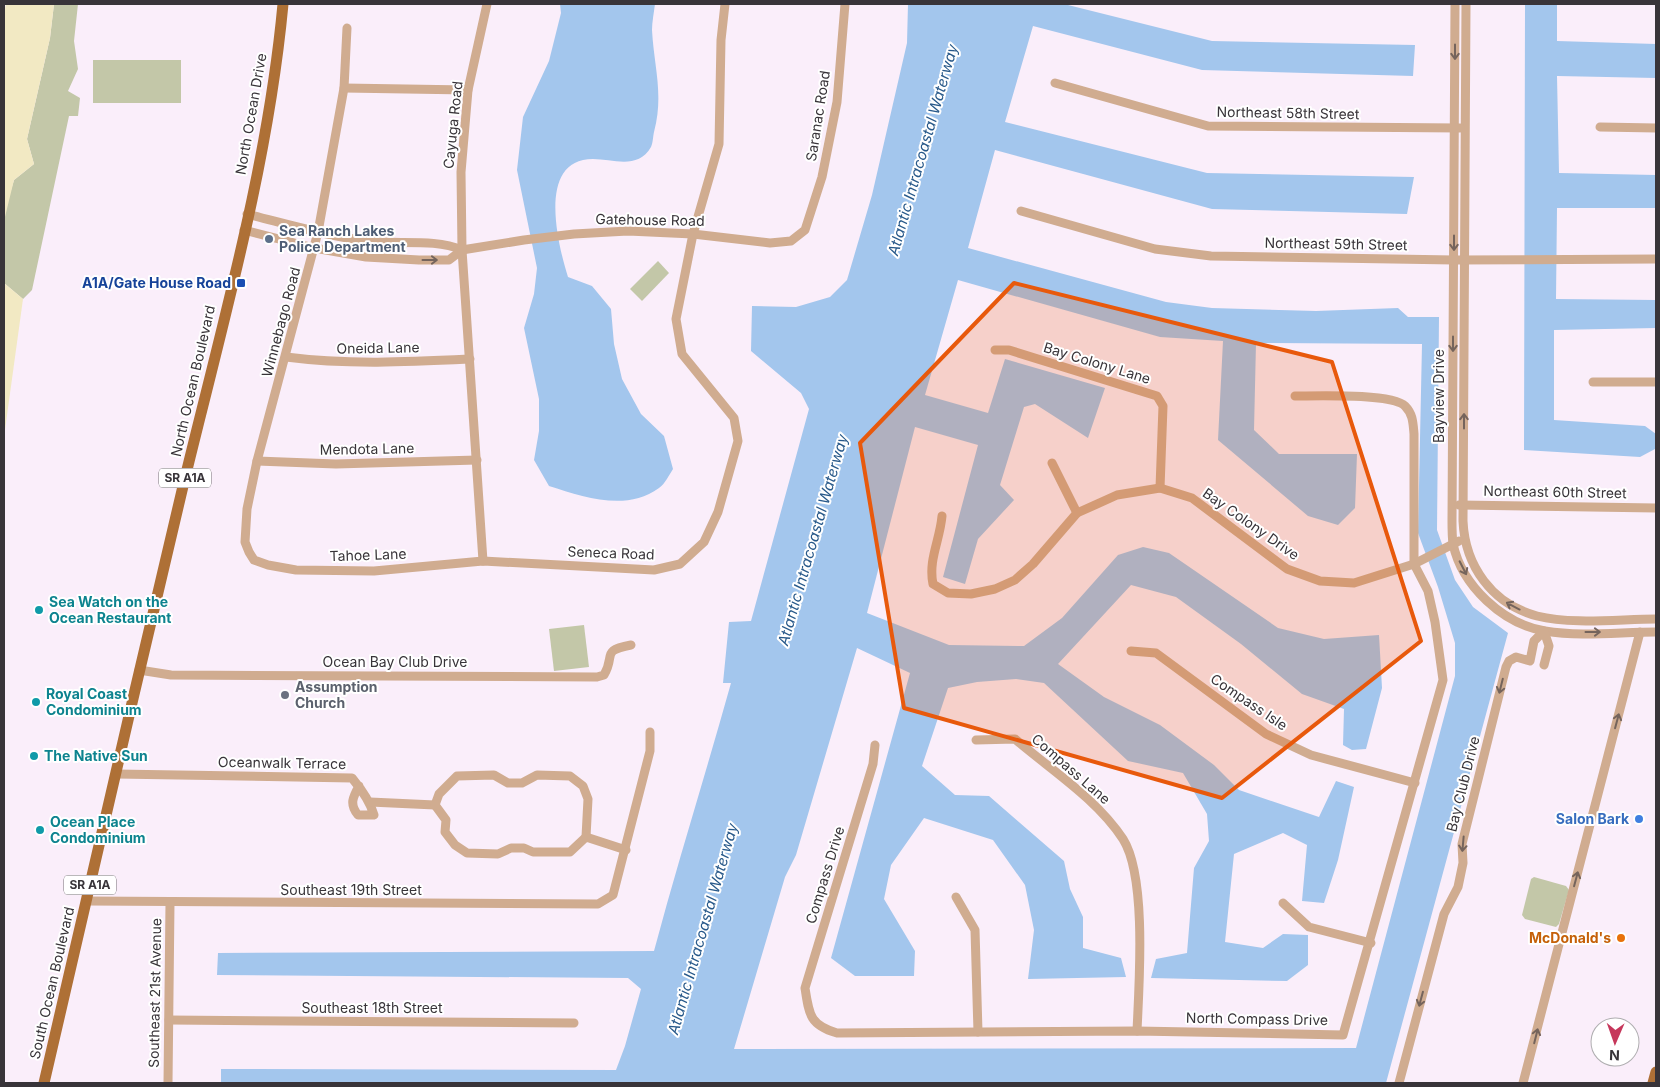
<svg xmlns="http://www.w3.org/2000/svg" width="1660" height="1087" viewBox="0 0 1660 1087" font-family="Inter,sans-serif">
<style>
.green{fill:#c3c7a8}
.sand{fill:#f2e9c3}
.water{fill:#a3c6ed;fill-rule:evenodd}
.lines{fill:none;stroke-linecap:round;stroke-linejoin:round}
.minor{stroke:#d0ac90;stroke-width:9}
.major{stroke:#ae7036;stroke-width:11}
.oneway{stroke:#75645c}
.marked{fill:#e8590c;fill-opacity:0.2;stroke:#e8590c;stroke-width:4;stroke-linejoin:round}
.service-dot{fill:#5c6f8a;stroke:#fff;stroke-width:2}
.transit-dot{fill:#1a4fb4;stroke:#fff;stroke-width:2}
.culture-dot{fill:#0f9aa8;stroke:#fff;stroke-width:2}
.worship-dot{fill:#6b7280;stroke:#fff;stroke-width:2}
.shop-dot{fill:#3f7fe0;stroke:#fff;stroke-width:2}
.food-dot{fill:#e8710a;stroke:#fff;stroke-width:2}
.labels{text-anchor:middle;stroke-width:4;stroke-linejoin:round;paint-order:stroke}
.shield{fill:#fff;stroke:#747174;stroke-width:1}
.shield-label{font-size:12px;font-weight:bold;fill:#383439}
.street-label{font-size:14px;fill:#383439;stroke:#fff}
.service-label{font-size:14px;font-weight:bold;fill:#4e5e75;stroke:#fff;text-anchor:start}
.transit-label{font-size:14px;font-weight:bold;fill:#164399;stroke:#fff;text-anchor:end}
.culture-label{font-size:14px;font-weight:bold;fill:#0d838f;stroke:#fff;text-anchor:start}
.worship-label{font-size:14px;font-weight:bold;fill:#5b616d;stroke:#fff;text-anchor:start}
.shop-label{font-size:14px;font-weight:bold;fill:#366cbe;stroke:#fff;text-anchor:end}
.food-label{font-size:14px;font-weight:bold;fill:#c56008;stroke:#fff;text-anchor:end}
.water-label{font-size:15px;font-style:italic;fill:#28598a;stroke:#fff}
</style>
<rect width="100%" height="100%" fill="#faeefa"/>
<g class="green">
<path d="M 54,4 L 78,4 L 74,41 L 78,69 L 68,91 L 80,98 L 78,116 L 69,116 L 32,290 L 23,299 L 4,283 L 4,221 L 6,207 L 14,180 L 34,164 L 27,139 L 50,38 Z"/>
<rect x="93" y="60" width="88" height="43"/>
<path d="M 658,261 L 669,273 L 642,301 L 630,289 Z"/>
<path d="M 584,625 L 589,667 L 554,671 L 549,629 Z"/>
<path d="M 1534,877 L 1566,886 L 1569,890 L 1559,924 L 1556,927 L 1525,919 L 1522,915 L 1531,879 Z"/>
</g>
<g class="sand">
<path d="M 6,4 L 54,4 L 50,38 L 27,139 L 34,164 L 14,180 L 4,221 L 4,14 Z"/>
<path d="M 4,283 L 23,299 L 4,437 Z"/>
</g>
<g class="water">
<path d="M 560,4 L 655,4 C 654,12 652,22 652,30 C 654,67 664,94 654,132 C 653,136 653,143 651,147 C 638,170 613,159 593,159 C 536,159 558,245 568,277 L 592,286 L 611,309 L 614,344 L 622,379 L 641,414 L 664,436 L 673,469 C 669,475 665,484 659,488 C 626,512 584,497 549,486 L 534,460 L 539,431 L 539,399 L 524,328 L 534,294 L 537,268 L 517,170 L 523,117 L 549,61 L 561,13 Z"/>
<path d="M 908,4 L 1064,4 L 1212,41 L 1415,45 L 1413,76 L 1202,70 L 1033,26 L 1005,122 L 1207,173 L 1414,177 L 1407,214 L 1212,209 L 995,150 L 968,248 L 1166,302 L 1212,308 L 1316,311 L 1398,308 L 1408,317 L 1439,317 L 1437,530 L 1455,580 L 1473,607 L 1508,633 L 1386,1083 L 221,1083 L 221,1069 L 616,1070 L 625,1046 L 641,989 L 628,978 L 217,975 L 218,953 L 654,951 C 678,861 706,773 731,683 L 723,683 L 729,622 L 751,621 L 809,409 L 801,393 L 751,351 L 752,306 L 796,307 L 830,297 L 847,280 L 872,195 L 907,43 ZM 958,280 L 1160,337 L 1223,341 L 1218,440 L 1308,516 L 1338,525 L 1355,508 L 1357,454 L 1279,454 L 1254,430 L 1256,343 L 1422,344 L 1418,533 L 1438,587 L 1455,643 L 1455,676 L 1356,1048 L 734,1049 L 785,877 L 796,855 L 857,648 L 910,673 L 831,958 L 855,976 L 914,976 L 915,951 L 884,899 L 891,865 L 924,818 L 993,840 L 1025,885 L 1034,930 L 1028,979 L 1126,977 L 1121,958 L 1083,948 L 1083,917 L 1070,889 L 1064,861 L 989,796 L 955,795 L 922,766 L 948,688 L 977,682 L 1016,679 L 1044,683 L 1128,761 L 1183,773 L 1207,814 L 1209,841 L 1194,868 L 1187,953 L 1156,959 L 1151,978 L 1287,981 L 1308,965 L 1308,935 L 1283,934 L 1263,948 L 1225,942 L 1234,854 L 1283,833 L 1307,845 L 1302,901 L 1324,903 L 1338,860 L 1354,787 L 1336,781 L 1319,817 L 1239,790 L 1214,765 L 1160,725 L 1104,697 L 1058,664 L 1131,585 L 1176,597 L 1241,644 L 1302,694 L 1344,709 L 1343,745 L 1352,750 L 1366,749 L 1382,688 L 1379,635 L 1324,639 L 1278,628 L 1169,553 L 1143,547 L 1118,555 L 1062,618 L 1024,646 L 949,645 L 867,613 L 915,427 L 978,445 L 943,577 L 965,584 L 978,539 L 1014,500 L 1000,485 L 1024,407 L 1035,404 L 1088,438 L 1105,388 L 1005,359 L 988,413 L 925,395 Z"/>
<path d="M 1525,4 L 1557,4 L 1557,41 L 1656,44 L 1656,78 L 1557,76 L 1559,173 L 1656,175 L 1656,208 L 1557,208 L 1556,299 L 1656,300 L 1656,328 L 1554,330 L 1554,420 L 1645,426 L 1656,434 L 1655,449 L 1640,457 L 1524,450 Z"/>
</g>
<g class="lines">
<g class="minor">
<path d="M 1455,4 L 1452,521 C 1452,528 1452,536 1453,544 C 1462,586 1503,624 1545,631 C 1581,637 1620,632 1656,632"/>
<path d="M 1466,4 L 1463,521 C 1465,566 1492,604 1537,616 C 1573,625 1620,619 1656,619"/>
<path d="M 347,28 L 344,88 L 318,232 L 257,461 L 247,509 L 245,542 L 249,552 L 254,560 L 268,565 L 296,570 L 374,571 L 483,561 L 654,570 L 680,564 L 704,542 L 718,512 L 738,441 L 734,418 L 682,354 L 676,319 L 693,234 L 719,144 L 721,40 L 725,4"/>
<path d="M 1055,83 L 1208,126 L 1460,128"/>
<path d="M 344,88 L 468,90"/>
<path d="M 1600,127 L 1656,128"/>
<path d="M 1021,211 L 1155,249 L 1211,256 L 1454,260 L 1656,259"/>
<path d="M 247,214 C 287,224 327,236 367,241 C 398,245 434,238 462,250"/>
<path d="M 244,230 L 314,248 L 366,257 L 419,260 L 449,260 L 462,250 L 524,240 L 574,234 L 628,231 L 693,234 L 770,243 L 791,241 L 805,230 L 822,177 L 837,102 L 845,4"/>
<path d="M 995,350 L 1009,350 L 1157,396 L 1163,406 L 1160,488"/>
<path d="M 286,357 C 347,365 408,362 470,359"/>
<path d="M 1593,382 L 1656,382"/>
<path d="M 257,461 L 336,464 L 477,460"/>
<path d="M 1052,463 L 1077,513"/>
<path d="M 1459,505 L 1656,508"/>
<path d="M 942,516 C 940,540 928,560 933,584 L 948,593 L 971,594 L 995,589 L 1015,580 L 1033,564 L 1077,513 L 1117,495 L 1160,488 L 1192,498 L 1287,569 L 1320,581 L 1354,583 L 1414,564 L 1459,541"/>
<path d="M 483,561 L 462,250 L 461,172 L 468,90 L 487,4"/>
<path d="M 1131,651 L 1156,653 L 1266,734 L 1311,755 L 1415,783"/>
<path d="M 139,670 L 171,675 L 597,677 L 604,675 C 616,655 600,651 631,645"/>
<path d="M 976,740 L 1015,739 C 1051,770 1097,799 1123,839 C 1147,877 1139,985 1137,1031"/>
<path d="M 875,745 L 873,764 L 805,988 C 809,1015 810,1025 837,1033 L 1137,1031 L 1343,1035 L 1443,680 L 1435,622 L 1428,591 L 1414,564 L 1414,434 C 1413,423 1413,414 1405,406 C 1392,393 1316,396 1295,396"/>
<path d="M 116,774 L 352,778 C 362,790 370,801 374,815 L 358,815 C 349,804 353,797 359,786"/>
<path d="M 370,802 L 435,805"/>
<path d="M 435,805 L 446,820 L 445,832 L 455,845 L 467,853 L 498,854 L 511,848 L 524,848 L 533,852 L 570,852 L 586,837 L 626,850"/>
<path d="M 435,805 L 439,794 L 457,776 L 494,775 L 508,783 L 522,783 L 537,775 L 570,776 L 583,786 L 588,799 L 586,837"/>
<path d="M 956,897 L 975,930 L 978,1032"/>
<path d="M 87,901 L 598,904 L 613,895 L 650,751 L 650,732"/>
<path d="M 1283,903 L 1309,927 L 1371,943"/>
<path d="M 169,1020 L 574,1023"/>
<path d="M 168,1083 L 170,903"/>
<path d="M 1399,1083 L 1444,914 L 1458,887 L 1463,863 L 1462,844 L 1506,667 L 1509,661 L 1516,657 L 1530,661 L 1534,641 L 1544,631 L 1549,646 L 1544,665"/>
<path d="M 1523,1083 L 1640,632"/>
</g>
<g class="major">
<path d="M 44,1083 C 91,883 136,682 184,482 C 222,325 268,166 283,4"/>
<path d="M 1653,1083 L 1656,1072"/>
</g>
</g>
<defs><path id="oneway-shaft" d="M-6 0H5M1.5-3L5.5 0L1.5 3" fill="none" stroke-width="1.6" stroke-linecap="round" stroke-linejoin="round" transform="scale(1.25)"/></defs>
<g class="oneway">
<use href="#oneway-shaft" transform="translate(1455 52) rotate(90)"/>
<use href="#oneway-shaft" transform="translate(1454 243) rotate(90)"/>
<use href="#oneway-shaft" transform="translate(430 260)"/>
<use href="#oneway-shaft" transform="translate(1453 344) rotate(90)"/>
<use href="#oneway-shaft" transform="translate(1464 421) rotate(-90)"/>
<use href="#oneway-shaft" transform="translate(1463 568) rotate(63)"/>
<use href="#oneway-shaft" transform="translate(1513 606) rotate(-152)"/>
<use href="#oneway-shaft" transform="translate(1593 632)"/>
<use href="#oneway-shaft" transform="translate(1501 686) rotate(104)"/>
<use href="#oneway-shaft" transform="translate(1617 721) rotate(-75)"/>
<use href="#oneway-shaft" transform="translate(1463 844) rotate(95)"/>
<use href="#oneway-shaft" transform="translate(1576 879) rotate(-75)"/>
<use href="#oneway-shaft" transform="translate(1421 999) rotate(105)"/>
<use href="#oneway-shaft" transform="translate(1536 1036) rotate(-76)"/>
</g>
<path class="marked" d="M 1014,283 L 1332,362 L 1421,641 L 1222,798 L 904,708 L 860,443 Z"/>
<circle class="service-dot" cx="269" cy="239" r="5"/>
<rect class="transit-dot" x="236" y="278" width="10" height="10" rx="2.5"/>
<g class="culture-dot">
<circle cx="39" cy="610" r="5"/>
<circle cx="36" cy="702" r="5"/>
<circle cx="34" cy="756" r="5"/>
<circle cx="40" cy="830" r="5"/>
</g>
<circle class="worship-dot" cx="285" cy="695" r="5"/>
<circle class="shop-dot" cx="1639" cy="819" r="5"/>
<circle class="food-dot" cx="1621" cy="938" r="5"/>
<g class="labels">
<g class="shield">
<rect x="159" y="468.5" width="52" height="19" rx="4"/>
<rect x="64" y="875.5" width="52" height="19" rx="4"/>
</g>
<g class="shield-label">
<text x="185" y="482">SR A1A</text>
<text x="90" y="889">SR A1A</text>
</g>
<g class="street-label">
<text transform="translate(1288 113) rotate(1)" y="5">Northeast 58th Street</text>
<text transform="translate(251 114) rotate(-80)" y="5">North Ocean Drive</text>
<text transform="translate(818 116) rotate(-81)" y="5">Saranac Road</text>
<text transform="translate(453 125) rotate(-84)" y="5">Cayuga Road</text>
<text transform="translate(650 220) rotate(1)" y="5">Gatehouse Road</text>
<text transform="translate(1336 244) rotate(1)" y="5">Northeast 59th Street</text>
<text transform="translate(281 322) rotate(-75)" y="5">Winnebago Road</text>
<text transform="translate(378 348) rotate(-1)" y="5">Oneida Lane</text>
<text transform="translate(1097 363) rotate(17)" y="5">Bay Colony Lane</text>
<text transform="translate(193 381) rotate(-77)" y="5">North Ocean Boulevard</text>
<text transform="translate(1439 396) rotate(-90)" y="5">Bayview Drive</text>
<text transform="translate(367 449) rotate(-1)" y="5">Mendota Lane</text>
<text transform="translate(1555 492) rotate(1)" y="5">Northeast 60th Street</text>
<text transform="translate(1251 524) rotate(35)" y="5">Bay Colony Drive</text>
<text transform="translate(611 553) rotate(2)" y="5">Seneca Road</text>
<text transform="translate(368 555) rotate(-2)" y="5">Tahoe Lane</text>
<text x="395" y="667">Ocean Bay Club Drive</text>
<text transform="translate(1249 702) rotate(34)" y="5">Compass Isle</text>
<text transform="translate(282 763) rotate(1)" y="5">Oceanwalk Terrace</text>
<text transform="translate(1071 769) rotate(41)" y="5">Compass Lane</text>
<text transform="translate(1463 784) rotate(-76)" y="5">Bay Club Drive</text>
<text transform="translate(825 875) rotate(-73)" y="5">Compass Drive</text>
<text x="351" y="895">Southeast 19th Street</text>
<text transform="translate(52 983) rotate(-77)" y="5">South Ocean Boulevard</text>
<text transform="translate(155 993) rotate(-89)" y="5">Southeast 21st Avenue</text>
<text x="372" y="1013">Southeast 18th Street</text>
<text transform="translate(1257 1019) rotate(1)" y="5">North Compass Drive</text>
</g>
<g class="service-label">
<text x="279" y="236">Sea Ranch Lakes<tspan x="279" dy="16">Police Department</tspan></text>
</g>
<g class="transit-label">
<text x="231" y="288">A1A/Gate House Road</text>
</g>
<g class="culture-label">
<text x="49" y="607">Sea Watch on the<tspan x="49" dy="16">Ocean Restaurant</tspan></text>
<text x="46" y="699">Royal Coast<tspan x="46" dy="16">Condominium</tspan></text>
<text x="44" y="761">The Native Sun</text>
<text x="50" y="827">Ocean Place<tspan x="50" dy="16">Condominium</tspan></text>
</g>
<g class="worship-label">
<text x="295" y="692">Assumption<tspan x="295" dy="16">Church</tspan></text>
</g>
<g class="shop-label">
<text x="1629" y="824">Salon Bark</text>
</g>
<g class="food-label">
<text x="1611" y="943">McDonald's</text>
</g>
<g class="water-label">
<text transform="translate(923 150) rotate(-74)" y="5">Atlantic Intracoastal Waterway</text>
<text transform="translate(813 540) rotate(-74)" y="5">Atlantic Intracoastal Waterway</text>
<text transform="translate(703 929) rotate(-74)" y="5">Atlantic Intracoastal Waterway</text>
</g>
</g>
<rect width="1660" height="1087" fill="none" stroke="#383439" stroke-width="10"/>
<g transform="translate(1615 1042) rotate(182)"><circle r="24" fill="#ffffff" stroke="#afaeb0"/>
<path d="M0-4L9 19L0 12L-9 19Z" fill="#c6375b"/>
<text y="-8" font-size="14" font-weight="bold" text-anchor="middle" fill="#383439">N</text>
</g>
</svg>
